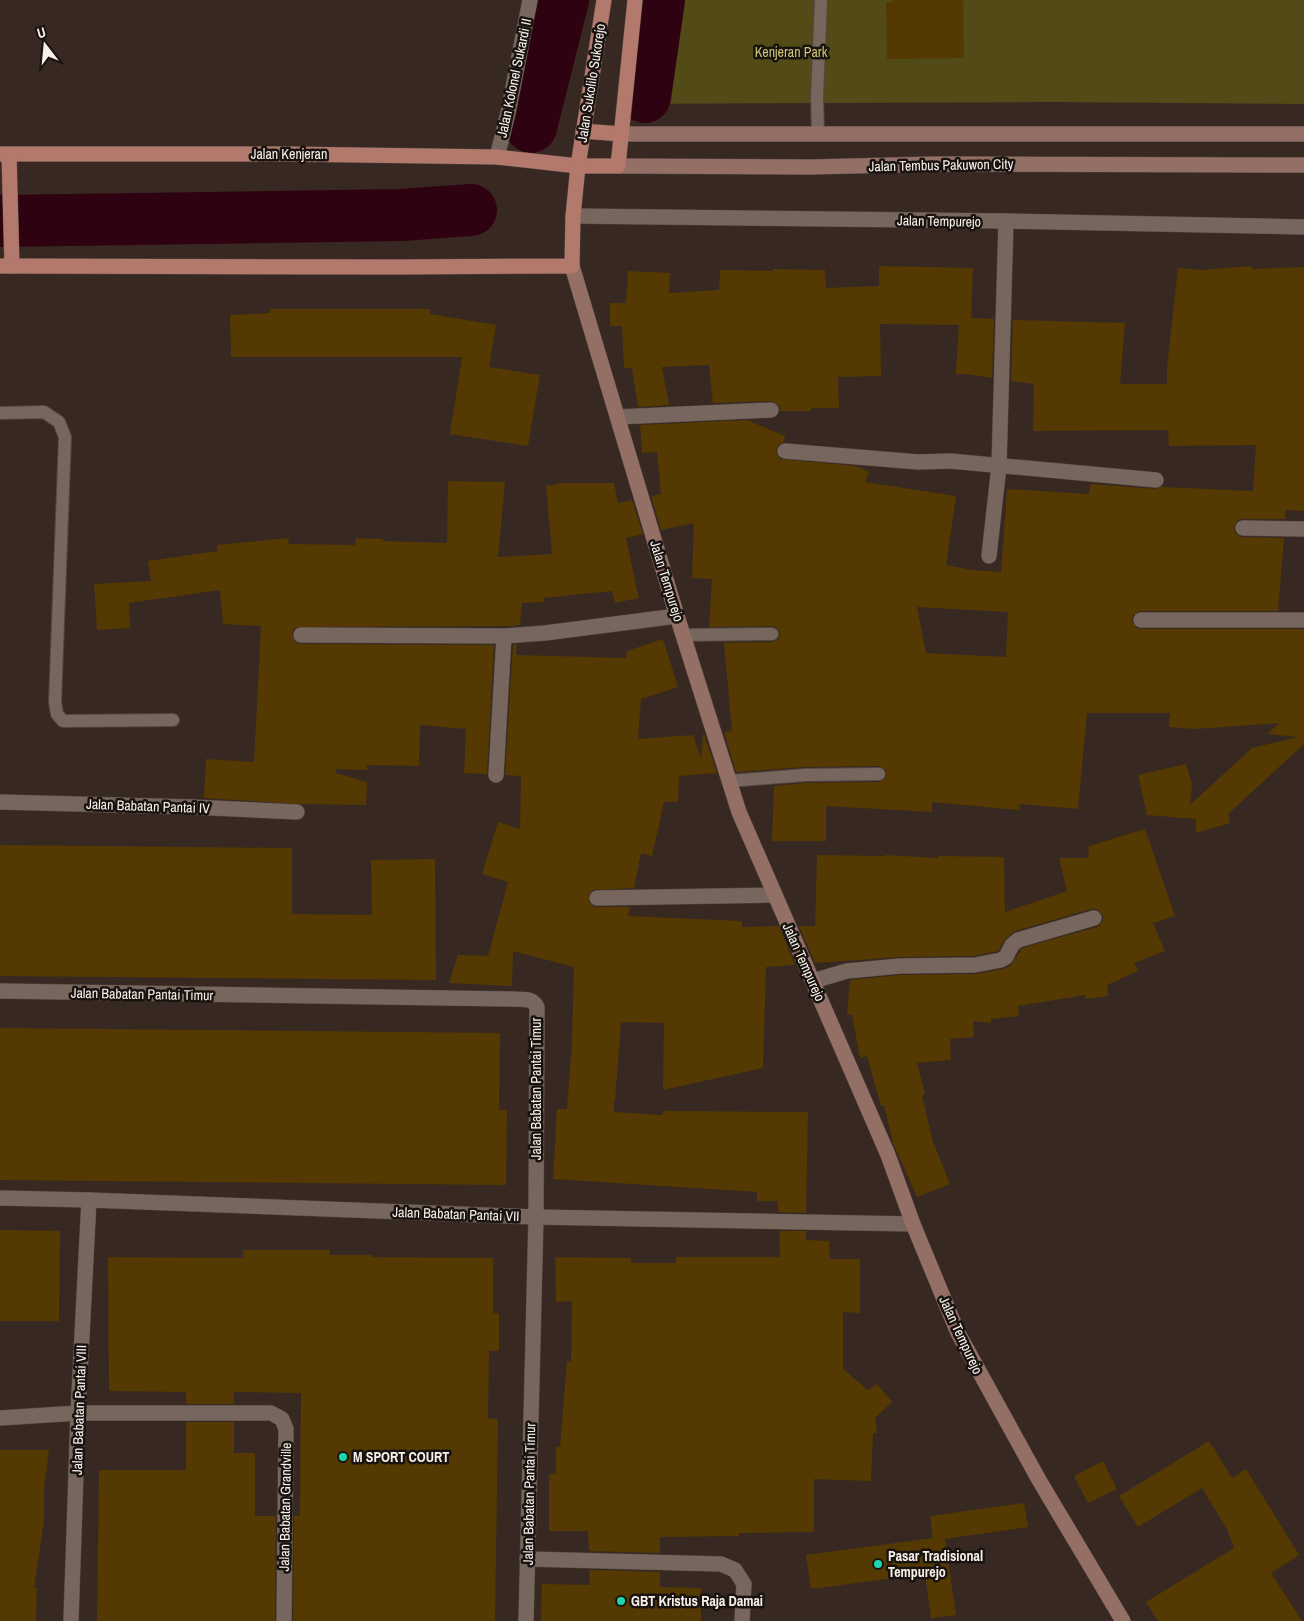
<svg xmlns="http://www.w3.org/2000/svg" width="1304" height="1621" viewBox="0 0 1304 1621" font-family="'Archivo Narrow',sans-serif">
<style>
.green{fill:#524b17}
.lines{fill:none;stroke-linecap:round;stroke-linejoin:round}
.river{stroke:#2f0211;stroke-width:52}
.building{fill:#543902;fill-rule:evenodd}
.lane-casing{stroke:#534740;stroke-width:14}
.street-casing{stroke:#534740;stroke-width:16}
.secondary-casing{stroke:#534740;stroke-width:16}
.primary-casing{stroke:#534740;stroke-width:16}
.lane{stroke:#76665d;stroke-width:12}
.street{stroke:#76665d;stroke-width:15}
.secondary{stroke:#946f65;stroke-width:15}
.primary{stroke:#b3796d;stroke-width:15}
.poi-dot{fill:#1fd5b0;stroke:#191310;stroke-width:2}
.labels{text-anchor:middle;stroke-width:5;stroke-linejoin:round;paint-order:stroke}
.park-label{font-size:14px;fill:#cfc471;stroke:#191310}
.street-label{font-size:14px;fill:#f9f0eb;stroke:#191310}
.poi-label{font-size:14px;font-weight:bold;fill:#f9f0eb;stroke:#191310;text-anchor:start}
</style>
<rect width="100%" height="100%" fill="#372921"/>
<path class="green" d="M 632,0 L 1304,0 L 1304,104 L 1052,102 L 622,104 Z"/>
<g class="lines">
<g class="river">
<path d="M 645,97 L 659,0"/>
<path d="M 531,127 L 563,0"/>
<path d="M 0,221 L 401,215 L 471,210"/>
</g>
</g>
<g class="building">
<path d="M 893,0 L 963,0 L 964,58 L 887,59 L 886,2 L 893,2 Z"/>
<path d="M 879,266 L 973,268 L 971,318 L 994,319 L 992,378 L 966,374 L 956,374 L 959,325 L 880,324 L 881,376 L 838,377 L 839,408 L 811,408 L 811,411 L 780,411 L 779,405 L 771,401 L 713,403 L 709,365 L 662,367 L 669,405 L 638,407 L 632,368 L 624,368 L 622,326 L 610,326 L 610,303 L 626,303 L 628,271 L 670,273 L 669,293 L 719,290 L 720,270 L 773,271 L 773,269 L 825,270 L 826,288 L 879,286 Z"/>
<path d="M 1251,266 L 1252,269 L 1304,267 L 1304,511 L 1286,510 L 1285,519 L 1243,519 L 1238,520 L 1234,527 L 1235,533 L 1242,537 L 1284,538 L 1278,611 L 1141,611 L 1133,615 L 1132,620 L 1136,628 L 1141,629 L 1304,629 L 1304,744 L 1228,814 L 1230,823 L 1196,833 L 1196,819 L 1147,815 L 1138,775 L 1186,764 L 1192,784 L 1190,805 L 1252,748 L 1299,737 L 1267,734 L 1279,723 L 1195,729 L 1169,727 L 1170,713 L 1087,713 L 1078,809 L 1020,804 L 1019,810 L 932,802 L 932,812 L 826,806 L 826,841 L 772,841 L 774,786 L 805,783 L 879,782 L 886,778 L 886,770 L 879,766 L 805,767 L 736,772 L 724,732 L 732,731 L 724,643 L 773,642 L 779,638 L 780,633 L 776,627 L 772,626 L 709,627 L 712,579 L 692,578 L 694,523 L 661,530 L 651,496 L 661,494 L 657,452 L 642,453 L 640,425 L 747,420 L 785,436 L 784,442 L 778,445 L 776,450 L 777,455 L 780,459 L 856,466 L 869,472 L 865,482 L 956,496 L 946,565 L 972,570 L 1001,572 L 1007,489 L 1089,494 L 1090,484 L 1155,489 L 1162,487 L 1253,491 L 1256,445 L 1169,446 L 1168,430 L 1033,431 L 1034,384 L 1011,381 L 1013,320 L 1125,323 L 1120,384 L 1167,384 L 1167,368 L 1178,268 L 1201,270 ZM 917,607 L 1008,612 L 1006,657 L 926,653 Z"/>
<path d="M 270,309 L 430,309 L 430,314 L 496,325 L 489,367 L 540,375 L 528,446 L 450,434 L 462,357 L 231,357 L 230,315 L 270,313 Z"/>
<path d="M 448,481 L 505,482 L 498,557 L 552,554 L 546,486 L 563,483 L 614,483 L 618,503 L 632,500 L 643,534 L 626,538 L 639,598 L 615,603 L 612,591 L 543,598 L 544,602 L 522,603 L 520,625 L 514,626 L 297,627 L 293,630 L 292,635 L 296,643 L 301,644 L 494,645 L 487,774 L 464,773 L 466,729 L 420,725 L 419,766 L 367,765 L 367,770 L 336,769 L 336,773 L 367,782 L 366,805 L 300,804 L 204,798 L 206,759 L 254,762 L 261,626 L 223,624 L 220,590 L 129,603 L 130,628 L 97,630 L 94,584 L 151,581 L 148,561 L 217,551 L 217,545 L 289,538 L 288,544 L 355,545 L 356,538 L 383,539 L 383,541 L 447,543 Z"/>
<path d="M 663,639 L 678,687 L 641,699 L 638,739 L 693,735 L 701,759 L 703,734 L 704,734 L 717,773 L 679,776 L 678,802 L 664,802 L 652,856 L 641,853 L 634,888 L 593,890 L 589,894 L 589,902 L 592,906 L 597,907 L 630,907 L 628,916 L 742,921 L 742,927 L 779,926 L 795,965 L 766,967 L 763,1068 L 663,1090 L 664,1023 L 621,1022 L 615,1101 L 614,1101 L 614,1112 L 663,1115 L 663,1111 L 808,1112 L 806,1213 L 778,1212 L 778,1201 L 757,1201 L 757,1192 L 553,1179 L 557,1109 L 567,1109 L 572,1042 L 574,967 L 513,951 L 512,986 L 449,983 L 458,955 L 488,956 L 508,882 L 482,874 L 498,822 L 520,829 L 521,776 L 505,775 L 513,645 L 517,644 L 516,655 L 626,658 L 627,651 Z"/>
<path d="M 1145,829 L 1175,916 L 1153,923 L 1165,951 L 1134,963 L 1138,971 L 1107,985 L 1108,996 L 1086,999 L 1085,995 L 1018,1006 L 1019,1016 L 991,1019 L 991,1023 L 973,1021 L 974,1037 L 950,1039 L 951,1060 L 917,1063 L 925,1094 L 922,1095 L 932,1139 L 950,1184 L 917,1197 L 893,1143 L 884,1105 L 881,1106 L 867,1056 L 860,1058 L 852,1015 L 847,1014 L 850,980 L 900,975 L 975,974 L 1003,969 L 1011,965 L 1022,948 L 1097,927 L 1103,921 L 1103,915 L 1097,909 L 1091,909 L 1015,931 L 1006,938 L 998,951 L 974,956 L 900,957 L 815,963 L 799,926 L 815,926 L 817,855 L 885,856 L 885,855 L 938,858 L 938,856 L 1004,857 L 1005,912 L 1067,891 L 1059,858 L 1088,858 L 1089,846 Z"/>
<path d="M 0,845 L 292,848 L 292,914 L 372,915 L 371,860 L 435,859 L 436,980 L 0,976 Z"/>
<path d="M 0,1028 L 500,1033 L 499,1110 L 507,1110 L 506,1185 L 0,1180 Z"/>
<path d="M 0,1230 L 60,1231 L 59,1321 L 0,1321 Z"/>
<path d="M 779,1231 L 806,1231 L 806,1240 L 829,1241 L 830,1259 L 860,1259 L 860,1313 L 843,1312 L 843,1369 L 868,1390 L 877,1384 L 892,1402 L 875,1418 L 877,1433 L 873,1433 L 871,1481 L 814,1479 L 814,1532 L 739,1533 L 739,1536 L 660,1537 L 660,1553 L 589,1551 L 588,1531 L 549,1531 L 549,1474 L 556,1474 L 556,1447 L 560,1447 L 567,1361 L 571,1362 L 572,1301 L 556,1302 L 555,1257 L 631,1258 L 631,1263 L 676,1263 L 676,1257 L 780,1257 Z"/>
<path d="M 243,1250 L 330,1250 L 330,1255 L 372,1255 L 372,1257 L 493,1258 L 493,1313 L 499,1313 L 499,1351 L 489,1351 L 488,1418 L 498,1419 L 495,1621 L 293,1621 L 294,1516 L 300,1516 L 301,1393 L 234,1392 L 234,1404 L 186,1404 L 186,1392 L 109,1391 L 108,1257 L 243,1258 Z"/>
<path d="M 186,1422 L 234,1422 L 234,1453 L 255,1453 L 255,1516 L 276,1516 L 275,1621 L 97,1621 L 99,1470 L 186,1470 Z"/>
<path d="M 1209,1441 L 1232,1478 L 1246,1469 L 1299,1555 L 1271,1573 L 1302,1621 L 1158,1621 L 1146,1602 L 1234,1548 L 1227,1529 L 1202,1488 L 1138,1527 L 1119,1496 Z"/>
<path d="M 0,1450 L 49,1450 L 44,1489 L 44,1520 L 34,1588 L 37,1588 L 36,1621 L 0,1621 Z"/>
<path d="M 1103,1461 L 1117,1489 L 1088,1503 L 1074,1476 Z"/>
<path d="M 1024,1503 L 1028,1527 L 945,1539 L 956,1615 L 931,1618 L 925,1574 L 811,1589 L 806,1555 L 933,1538 L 930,1516 Z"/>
<path d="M 589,1570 L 660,1572 L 660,1587 L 701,1588 L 701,1621 L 541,1621 L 542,1584 L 590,1585 Z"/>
</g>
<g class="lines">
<defs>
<g id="lane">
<path d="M 818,135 L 817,97 L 821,0"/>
<path d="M 0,413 L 44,412 L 59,422 L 65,437 L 55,702 L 57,714 L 63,721 L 173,720"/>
<path d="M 683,635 L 772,634"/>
<path d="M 729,781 L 805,775 L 879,774"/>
</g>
<g id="street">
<path d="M 497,157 L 508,113 L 530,0"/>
<path d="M 573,216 L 1006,221 L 1304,227"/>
<path d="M 618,417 L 771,410"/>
<path d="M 785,451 L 918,462 L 950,461 L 1156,480"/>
<path d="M 1243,528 L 1304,529"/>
<path d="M 989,556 L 999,466 L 1006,221"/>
<path d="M 1141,620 L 1304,620"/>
<path d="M 301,635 L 504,636 L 545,633 L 677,616"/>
<path d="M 496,775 L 504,636"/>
<path d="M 0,802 L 191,807 L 297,812"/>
<path d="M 597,898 L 774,895"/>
<path d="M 813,981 L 847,971 L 900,966 L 975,965 L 1001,960 L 1006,957 L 1012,945 L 1018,940 L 1094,918"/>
<path d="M 0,991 L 513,999 C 523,1000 532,997 537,1007 L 536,1217 L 526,1621"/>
<path d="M 0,1198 L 89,1200 L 536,1217 L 913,1224"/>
<path d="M 0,1418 L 78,1413 L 271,1413 L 282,1419 L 286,1429 L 284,1621"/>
<path d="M 527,1559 L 721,1564 L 735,1570 L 744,1584 L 742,1621"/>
<path d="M 71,1621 L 78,1413 L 89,1200"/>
</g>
<g id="secondary">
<path d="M 621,134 L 1304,134"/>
<path d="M 618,166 L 811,167 L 935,164 L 1304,165"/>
<path d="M 572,266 L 677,616 L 739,812 L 888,1155 L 913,1224 L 958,1333 L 1039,1480 L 1123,1621"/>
</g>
<g id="primary">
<path d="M 583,131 L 621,134"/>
<path d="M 0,154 L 286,154 L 497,157 L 578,166 L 618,166 L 635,0"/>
<path d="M 9,154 L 12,266"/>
<path d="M 0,266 L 399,267 L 572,266 L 573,216 L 578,166 L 604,0"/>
</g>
</defs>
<use href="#lane" class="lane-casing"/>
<use href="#street" class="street-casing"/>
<use href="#secondary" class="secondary-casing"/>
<use href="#primary" class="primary-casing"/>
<use href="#lane" class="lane"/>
<use href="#street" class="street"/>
<use href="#secondary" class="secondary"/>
<use href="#primary" class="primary"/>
</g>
<g class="poi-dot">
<circle cx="343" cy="1457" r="5"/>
<circle cx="878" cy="1564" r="5"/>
<circle cx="621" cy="1601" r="5"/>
</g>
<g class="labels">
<g class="park-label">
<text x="791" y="57">Kenjeran Park</text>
</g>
<g class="street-label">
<text transform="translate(514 78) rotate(-78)" y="5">Jalan Kolonel Sukardi II</text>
<text transform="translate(591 83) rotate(-81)" y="5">Jalan Sukolilo Sukorejo</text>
<text x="289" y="159">Jalan Kenjeran</text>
<text transform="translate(941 165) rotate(-1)" y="5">Jalan Tembus Pakuwon City</text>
<text transform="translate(939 221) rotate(1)" y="5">Jalan Tempurejo</text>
<text transform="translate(667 581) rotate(73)" y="5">Jalan Tempurejo</text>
<text transform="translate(148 806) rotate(2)" y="5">Jalan Babatan Pantai IV</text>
<text transform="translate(804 962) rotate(66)" y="5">Jalan Tempurejo</text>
<text transform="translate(142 994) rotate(1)" y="5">Jalan Babatan Pantai Timur</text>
<text transform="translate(536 1089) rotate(-90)" y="5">Jalan Babatan Pantai Timur</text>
<text transform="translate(456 1214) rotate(2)" y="5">Jalan Babatan Pantai VII</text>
<text transform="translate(961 1335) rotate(65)" y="5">Jalan Tempurejo</text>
<text transform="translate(79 1410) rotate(-88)" y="5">Jalan Babatan Pantai VIII</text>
<text transform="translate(529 1494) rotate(-89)" y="5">Jalan Babatan Pantai Timur</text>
<text transform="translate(285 1507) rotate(-89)" y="5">Jalan Babatan Grandville</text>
</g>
<g class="poi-label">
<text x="353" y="1462">M SPORT COURT</text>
<text x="888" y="1561">Pasar Tradisional<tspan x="888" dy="16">Tempurejo</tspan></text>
<text x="631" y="1606">GBT Kristus Raja Damai</text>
</g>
</g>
<g transform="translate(45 45) rotate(344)" stroke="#191310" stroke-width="4" paint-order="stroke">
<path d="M0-4L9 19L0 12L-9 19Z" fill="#f9f0eb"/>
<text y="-8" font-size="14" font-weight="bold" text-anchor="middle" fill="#f9f0eb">U</text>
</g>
</svg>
